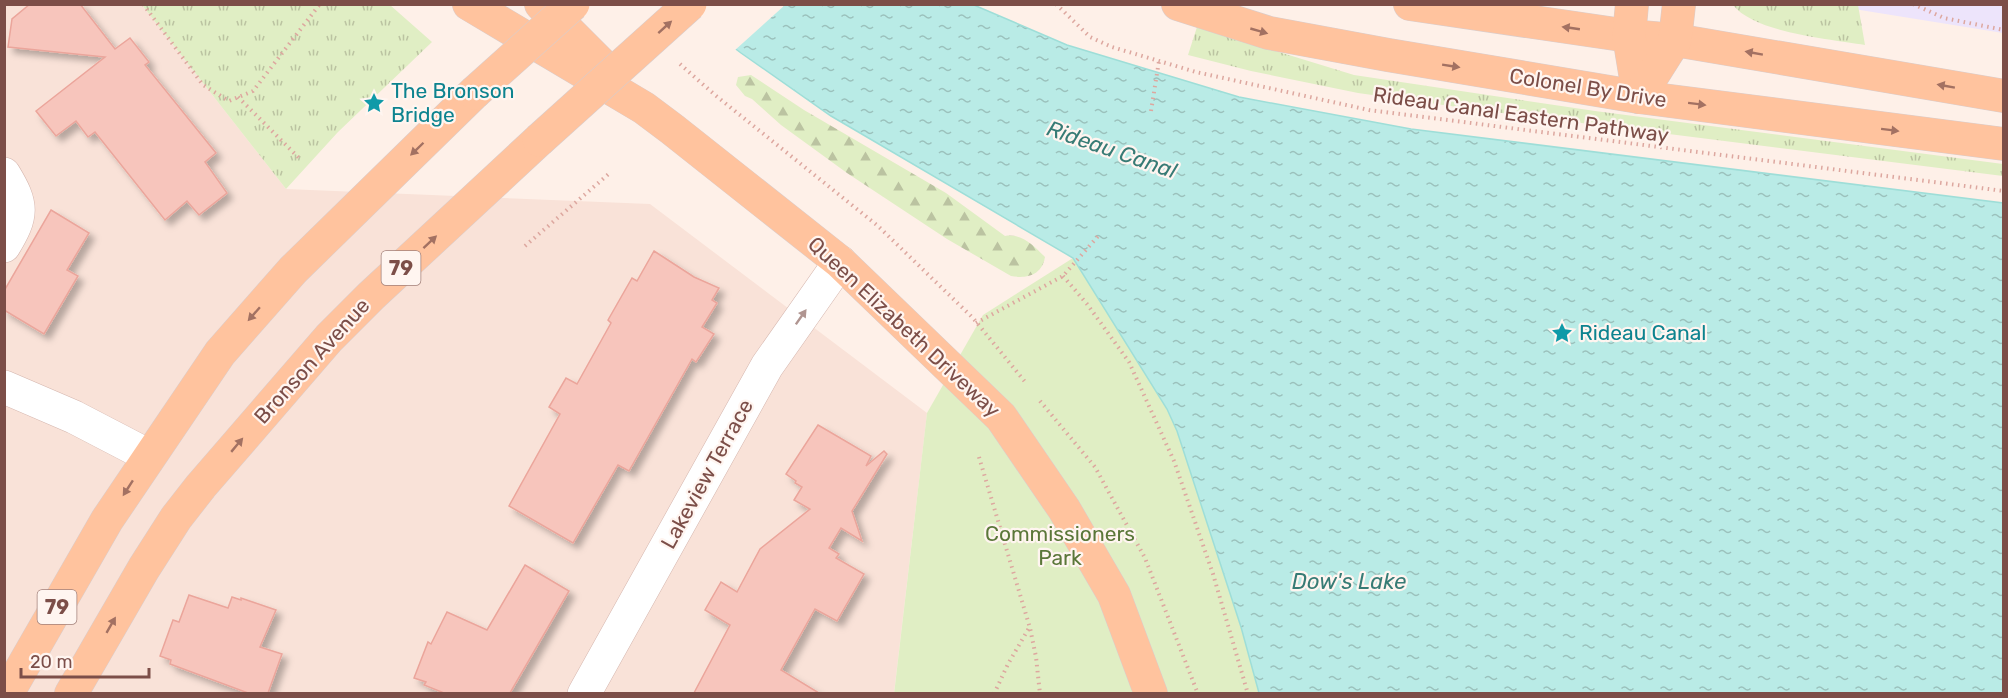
<svg xmlns="http://www.w3.org/2000/svg" width="2008" height="698" viewBox="0 0 2008 698" font-family="Rubik,sans-serif">
<style>
.residential{fill:#f9e2d8}
.education{fill:#ede4fb}
.grass{fill:url(#grass-tufts)}
.forest{fill:url(#forest-firs)}
.green{fill:#e0eec4}
.water{fill:url(#water-ripples);stroke:#9eded8;stroke-width:1.5}
.pier{fill:#fef0e8}
.building{fill:#f7c5bc;stroke:#eba59b;stroke-width:1.5;filter:url(#shadow)}
.lines{fill:none;stroke-linecap:round;stroke-linejoin:round}
.minor-casing{stroke:#d5b6ae;stroke-width:34}
.major-casing{stroke:#dacdcc;stroke-width:34}
.path{stroke:#dda79f;stroke-width:4;stroke-dasharray:1.5 4.5;stroke-linecap:butt}
.minor{stroke:#fff;stroke-width:33}
.major{stroke:#ffc39e;stroke-width:33}
.major-bridge-casing{stroke:#dacdcc;stroke-width:34;stroke-linecap:butt}
.major-bridge{stroke:#ffc39e;stroke-width:33}
.oneway{fill:#a37162}
.oneway2{fill:#b09591}
.labels{text-anchor:middle;stroke-width:4.5;stroke-linejoin:round;paint-order:stroke}
.shield{fill:#fff5f0;stroke:#a3807a;stroke-width:1.5}
.shield-label{font-size:20px;font-weight:bold;fill:#7c4e48}
.street-label{font-size:21px;fill:#7c4e48;stroke:#fff5f0}
.culture-label{font-size:21px;fill:#0d838f;stroke:#fff5f0;text-anchor:start}
.park-label{font-size:21px;fill:#5b7739;stroke:#fff5f0}
.water-label{font-size:22px;font-style:italic;fill:#377b75;stroke:#fff5f0}
</style>
<defs>
<pattern id="grass-tufts" width="24" height="20" patternUnits="userSpaceOnUse" patternTransform="scale(1.5)"><rect width="24" height="20" fill="#e0eec4"/><path d="M3 7l-1-3M5 7V3M7 7l1-3M15 17l-1-3M17 17v-4M19 17l1-3" fill="none" stroke="#bbc3a1"/></pattern>
<pattern id="forest-firs" width="22" height="20" patternUnits="userSpaceOnUse" patternTransform="scale(1.5)"><rect width="22" height="20" fill="#e0eec4"/><path d="M5 1l3.5 6h-7zM16 11l3.5 6h-7z" fill="#bbc3a1"/></pattern>
<pattern id="water-ripples" width="26" height="14" patternUnits="userSpaceOnUse" patternTransform="scale(1.5)"><rect width="26" height="14" fill="#b9ebe6"/><path d="M2 4q2-2 4 0t4 0M15 11q2-2 4 0t4 0" fill="none" stroke="#9bc1bc"/></pattern>
<filter id="shadow"><feDropShadow dx="5.5" dy="5.5" stdDeviation="3" flood-color="#0004"/></filter>
</defs>
<rect width="100%" height="100%" fill="#fef0e8"/>
<path class="residential" d="M 4,5 L 142,5 L 286,189 L 650,204 L 927,413 L 894,693 L 5,693 Z"/>
<path class="education" d="M 1829,5 L 2003,5 L 2003,33 Z"/>
<g class="grass">
<path d="M 142,5 L 390,5 L 432,42 L 338,132 L 286,189 Z"/>
<path d="M 1733,5 L 1858,5 L 1865,45 C 1830,39 1755,33 1733,5 Z"/>
<path d="M 1197,27 L 1354,75 L 1595,111 L 2003,164 L 2003,176 L 1486,111 L 1358,93 L 1251,71 L 1188,55 Z"/>
</g>
<path class="forest" d="M 751,75 L 804,110 L 946,193 L 1005,236 C 1022,233 1034,246 1045,257 C 1042,275 1027,279 1011,276 L 947,239 L 847,173 L 781,125 L 752,99 L 745,96 L 736,85 L 738,77 Z"/>
<path class="green" d="M 1073,258 L 1167,409 L 1177,431 L 1241,627 L 1259,693 L 894,694 L 927,413 L 983,315 Z"/>
<path class="water" d="M 678,5 L 974,5 L 1067,45 L 1239,97 L 1411,129 L 2003,203 L 2003,693 L 1259,693 L 1241,627 L 1177,431 L 1167,409 L 1073,258 L 831,116 L 741,53 Z"/>
<path class="pier" d="M 675,4 L 785,5 L 734,51 Z"/>
<g class="building">
<path d="M 30,4 L 80,4 L 115,49 L 130,38 L 149,62 L 145,65 L 216,153 L 205,162 L 227,193 L 199,215 L 187,201 L 165,220 L 95,132 L 88,137 L 76,121 L 56,136 L 36,111 L 105,57 L 8,47 L 12,19 Z"/>
<path d="M 51,210 L 89,233 L 67,270 L 78,276 L 44,334 L 4,310 L 4,291 Z"/>
<path d="M 654,251 L 694,277 L 719,288 L 712,300 L 717,303 L 702,327 L 714,334 L 696,362 L 692,359 L 629,471 L 618,465 L 573,543 L 509,506 L 560,414 L 549,407 L 566,378 L 577,384 L 611,323 L 608,320 L 632,278 L 637,281 Z"/>
<path d="M 818,425 L 871,456 L 866,466 L 884,451 L 887,454 L 852,511 L 862,541 L 841,528 L 829,548 L 839,554 L 836,558 L 864,574 L 837,621 L 815,609 L 781,670 L 819,693 L 694,693 L 730,625 L 705,610 L 721,582 L 737,592 L 760,549 L 810,509 L 794,500 L 802,487 L 795,483 L 796,481 L 786,474 Z"/>
<path d="M 525,565 L 569,591 L 510,693 L 444,693 L 424,685 L 426,682 L 414,678 L 428,642 L 431,644 L 447,612 L 487,630 Z"/>
<path d="M 189,595 L 228,608 L 232,597 L 241,600 L 241,598 L 276,610 L 260,647 L 282,654 L 268,693 L 248,693 L 170,664 L 171,660 L 160,656 L 173,620 L 179,622 Z"/>
</g>
<g class="lines">
<defs>
<g id="minor">
<path d="M 4,174 C 23,205 23,215 4,246"/>
<path d="M 4,387 L 74,417 L 149,456"/>
<path d="M 584,694 L 767,366 L 840,262"/>
</g>
<g id="major">
<path d="M 469,4 L 644,108 L 672,129 L 840,262 L 1001,417 L 1064,509 L 1114,595 L 1151,694"/>
<path d="M 541,4 L 611,74"/>
<path d="M 1178,4 L 1269,33 L 1388,55 L 1639,97 L 2004,144"/>
<path d="M 1410,4 L 1629,36 L 1675,40 L 2004,96"/>
<path d="M 1632,4 L 1629,36 L 1639,97"/>
<path d="M 1639,97 L 1675,40 L 1679,4"/>
<path d="M 7,694 L 107,520 L 220,353 L 293,270 L 474,93"/>
<path d="M 71,694 L 144,568 L 176,518 L 201,486 L 329,338 L 371,296 L 539,140"/>
</g>
</defs>
<use href="#minor" class="minor-casing"/>
<use href="#major" class="major-casing"/>
<g class="path">
<path d="M 143,4 L 203,85 L 229,101 L 253,91 L 320,4"/>
<path d="M 1056,4 L 1090,37 L 1112,47 L 1196,72 L 1369,110 L 2004,191"/>
<path d="M 1913,4 L 1944,18 L 2004,30"/>
<path d="M 680,64 L 715,95 L 878,226 L 973,318 L 1026,383"/>
<path d="M 238,97 L 299,158"/>
<path d="M 1151,111 L 1159,61"/>
<path d="M 525,246 L 611,172"/>
<path d="M 1063,276 L 1087,304 L 1129,362 L 1174,461 L 1213,574 L 1248,694"/>
<path d="M 976,323 L 1063,276 L 1099,235"/>
<path d="M 1040,401 L 1095,467 L 1145,558 L 1198,694"/>
<path d="M 979,457 L 1030,628 L 1036,657 L 1040,694"/>
<path d="M 994,694 L 1008,664 L 1029,628"/>
</g>
<use href="#minor" class="minor"/>
<use href="#major" class="major"/>
<defs>
<g id="major-bridge">
<path d="M 474,93 L 573,4"/>
<path d="M 539,140 L 690,4"/>
</g>
</defs>
<use href="#major-bridge" class="major-bridge-casing"/>
<use href="#major-bridge" class="major-bridge"/>
</g>
<defs><path id="oneway-solid" d="M-6-.8H1V-3.2L6.5 0L1 3.2V.8H-6Z" transform="scale(1.5)"/></defs>
<g class="oneway">
<use href="#oneway-solid" transform="translate(665 27) rotate(-42)"/>
<use href="#oneway-solid" transform="translate(1571 28) rotate(-172)"/>
<use href="#oneway-solid" transform="translate(1259 31) rotate(16)"/>
<use href="#oneway-solid" transform="translate(1754 53) rotate(-170)"/>
<use href="#oneway-solid" transform="translate(1451 66) rotate(9)"/>
<use href="#oneway-solid" transform="translate(1946 86) rotate(-170)"/>
<use href="#oneway-solid" transform="translate(1697 104) rotate(7)"/>
<use href="#oneway-solid" transform="translate(1890 130) rotate(7)"/>
<use href="#oneway-solid" transform="translate(417 149) rotate(136)"/>
<use href="#oneway-solid" transform="translate(430 242) rotate(-43)"/>
<use href="#oneway-solid" transform="translate(254 314) rotate(131)"/>
<use href="#oneway-solid" transform="translate(237 445) rotate(-50)"/>
<use href="#oneway-solid" transform="translate(128 488) rotate(123)"/>
<use href="#oneway-solid" transform="translate(111 625) rotate(-60)"/>
</g>
<use class="oneway2" href="#oneway-solid" transform="translate(801 317) rotate(-55)"/>
<defs>
<symbol id="sight-bare" viewBox="-9 -9 18 18"><path d="M0-6L1.8-2.2L6-1.7L2.9 1.2L3.7 5.4L0 3.3L-3.7 5.4L-2.9 1.2L-6-1.7L-1.8-2.2Z" fill="#0f9aa8" stroke="#fff5f0" stroke-width="2.5" paint-order="stroke"/></symbol>
</defs>
<g fill-rule="evenodd">
<use href="#sight-bare" x="359" y="88" width="30" height="30"/>
<use href="#sight-bare" x="1547" y="318" width="30" height="30"/>
</g>
<g class="labels">
<g class="shield">
<rect x="381.5" y="251" width="39" height="34" rx="4.5"/>
<rect x="37.5" y="590" width="39" height="34" rx="4.5"/>
</g>
<g class="shield-label">
<text x="401" y="275">79</text>
<text x="57" y="614">79</text>
</g>
<g class="street-label">
<text transform="translate(1588 88) rotate(9)" y="7">Colonel By Drive</text>
<text transform="translate(1521 115) rotate(8)" y="7">Rideau Canal Eastern Pathway</text>
<text transform="translate(904 327) rotate(43)" y="7">Queen Elizabeth Driveway</text>
<text transform="translate(312 361) rotate(-48)" y="7">Bronson Avenue</text>
<text transform="translate(707 474) rotate(-61)" y="7">Lakeview Terrace</text>
</g>
<g class="culture-label">
<text x="391" y="98">The Bronson<tspan x="391" dy="24">Bridge</tspan></text>
<text x="1579" y="340">Rideau Canal</text>
</g>
<g class="park-label">
<text x="1060" y="541">Commissioners<tspan x="1060" dy="24">Park</tspan></text>
</g>
<g class="water-label">
<text transform="translate(1112 149) rotate(19)" y="8">Rideau Canal</text>
<text x="1349" y="589">Dow's Lake</text>
</g>
</g>
<rect width="2008" height="698" fill="none" stroke="#7c4e48" stroke-width="12"/>
<path d="M21 668v9h128v-9" fill="none" stroke="#7c4e48" stroke-width="3"/>
<text x="30" y="668" font-size="18" fill="#7c4e48" stroke="#fff5f0" stroke-width="4.5" paint-order="stroke">20 m</text>
</svg>
